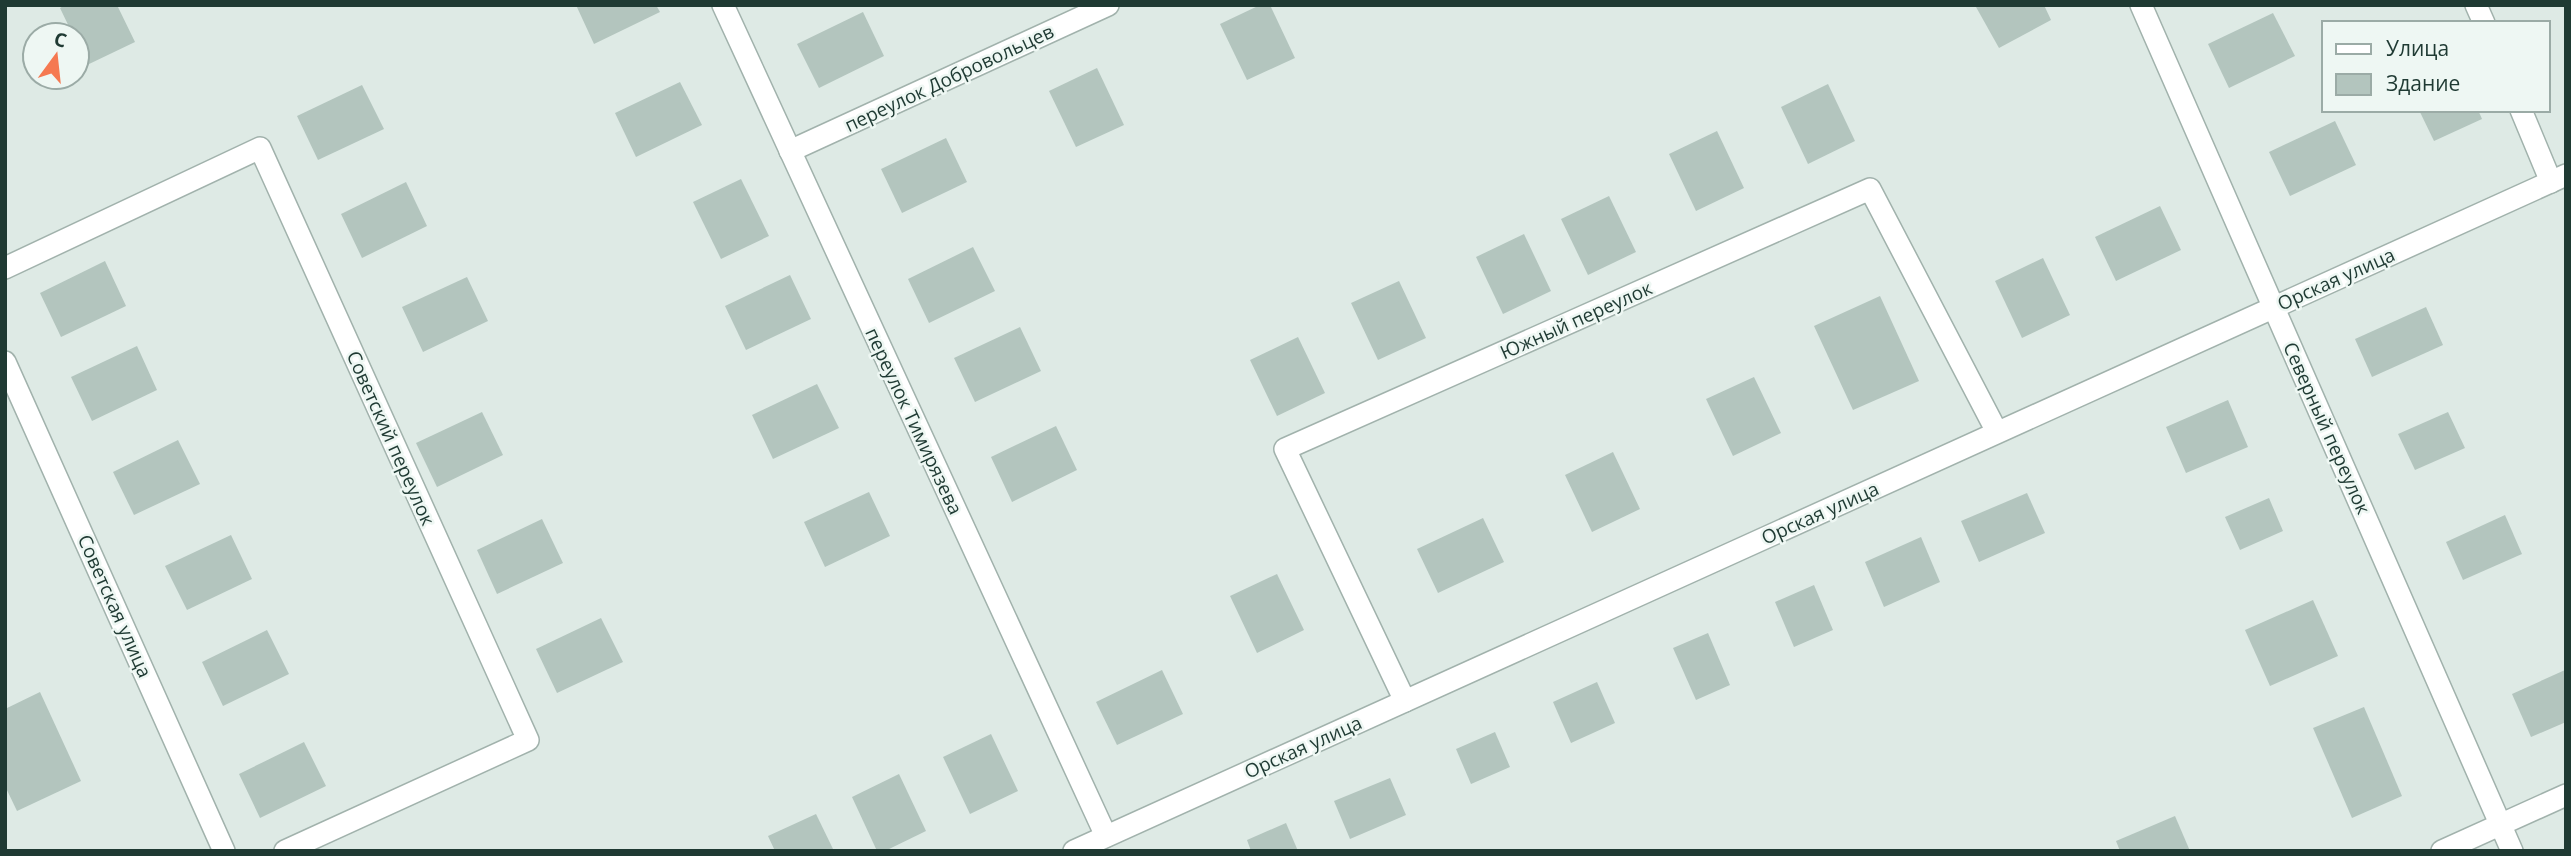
<svg xmlns="http://www.w3.org/2000/svg" width="2571" height="856" viewBox="0 0 2571 856" font-family="'Open Sans',sans-serif">
<style>
.building{fill:#b3c5be}
.lines{fill:none;stroke-linecap:round;stroke-linejoin:round}
.minor-casing{stroke:#a1b2ac;stroke-width:24}
.minor{stroke:#fff;stroke-width:21}
.labels{text-anchor:middle;stroke-width:5;stroke-linejoin:round;paint-order:stroke}
.street-label{font-size:19px;fill:#1f3a33;stroke:#eef7f3}
</style>
<rect width="100%" height="100%" fill="#deeae5"/>
<g class="building">
<path d="M 65,5 L 117,5 L 135,42 L 87,65 L 77,44 L 77,35 L 73,35 L 60,8 Z"/>
<path d="M 576,5 L 656,5 L 660,12 L 594,44 Z"/>
<path d="M 1260,5 L 1270,5 L 1295,58 L 1247,80 L 1220,24 Z"/>
<path d="M 1979,5 L 2044,5 L 2051,20 L 1999,48 L 1976,7 Z"/>
<path d="M 863,12 L 884,56 L 819,88 L 797,44 Z"/>
<path d="M 2273,13 L 2295,56 L 2229,88 L 2208,44 Z"/>
<path d="M 1097,68 L 1124,125 L 1076,147 L 1049,91 Z"/>
<path d="M 680,82 L 702,125 L 636,157 L 615,113 Z"/>
<path d="M 1828,84 L 1855,141 L 1808,164 L 1781,107 Z"/>
<path d="M 362,85 L 384,129 L 318,160 L 297,116 Z"/>
<path d="M 2419,110 L 2478,110 L 2482,119 L 2434,141 Z"/>
<path d="M 2335,121 L 2356,165 L 2290,196 L 2269,152 Z"/>
<path d="M 1717,131 L 1744,188 L 1696,211 L 1669,154 Z"/>
<path d="M 946,138 L 967,182 L 902,213 L 881,169 Z"/>
<path d="M 741,179 L 769,236 L 721,259 L 693,202 Z"/>
<path d="M 406,182 L 427,226 L 362,258 L 341,214 Z"/>
<path d="M 1609,196 L 1636,252 L 1588,275 L 1561,219 Z"/>
<path d="M 2160,206 L 2181,250 L 2116,281 L 2095,237 Z"/>
<path d="M 1524,234 L 1551,291 L 1503,314 L 1476,257 Z"/>
<path d="M 973,247 L 995,291 L 929,323 L 908,279 Z"/>
<path d="M 2043,258 L 2070,315 L 2022,338 L 1995,281 Z"/>
<path d="M 105,261 L 126,306 L 61,337 L 40,293 Z"/>
<path d="M 790,275 L 811,319 L 746,350 L 725,306 Z"/>
<path d="M 467,277 L 488,321 L 423,352 L 402,307 Z"/>
<path d="M 1399,281 L 1426,338 L 1378,360 L 1351,303 Z"/>
<path d="M 1880,296 L 1919,381 L 1853,410 L 1814,326 Z"/>
<path d="M 2426,307 L 2443,345 L 2372,377 L 2355,339 Z"/>
<path d="M 1020,327 L 1041,371 L 975,402 L 954,358 Z"/>
<path d="M 1298,337 L 1325,393 L 1277,416 L 1250,360 Z"/>
<path d="M 137,346 L 157,390 L 92,421 L 71,377 Z"/>
<path d="M 1754,377 L 1781,433 L 1733,456 L 1706,399 Z"/>
<path d="M 817,384 L 839,428 L 773,459 L 752,415 Z"/>
<path d="M 2228,400 L 2248,447 L 2186,473 L 2166,427 Z"/>
<path d="M 482,412 L 503,455 L 437,487 L 416,443 Z"/>
<path d="M 2448,412 L 2465,448 L 2415,470 L 2398,434 Z"/>
<path d="M 1056,426 L 1077,470 L 1012,502 L 991,457 Z"/>
<path d="M 178,440 L 200,484 L 134,515 L 113,472 Z"/>
<path d="M 1613,452 L 1640,509 L 1592,532 L 1565,475 Z"/>
<path d="M 869,492 L 890,536 L 825,567 L 804,522 Z"/>
<path d="M 2027,493 L 2045,533 L 1979,562 L 1961,521 Z"/>
<path d="M 2269,498 L 2283,531 L 2240,550 L 2225,517 Z"/>
<path d="M 2505,515 L 2522,554 L 2463,580 L 2446,542 Z"/>
<path d="M 1483,518 L 1504,562 L 1438,593 L 1417,549 Z"/>
<path d="M 542,519 L 563,563 L 497,594 L 477,550 Z"/>
<path d="M 231,535 L 252,579 L 187,610 L 165,566 Z"/>
<path d="M 1921,537 L 1940,582 L 1884,607 L 1865,562 Z"/>
<path d="M 1277,574 L 1304,630 L 1257,653 L 1230,596 Z"/>
<path d="M 1814,585 L 1833,630 L 1794,647 L 1775,602 Z"/>
<path d="M 2313,600 L 2338,656 L 2270,686 L 2245,630 Z"/>
<path d="M 601,618 L 623,662 L 557,693 L 536,649 Z"/>
<path d="M 267,630 L 289,674 L 223,706 L 202,662 Z"/>
<path d="M 1708,633 L 1730,685 L 1696,700 L 1673,648 Z"/>
<path d="M 1162,670 L 1183,714 L 1117,745 L 1096,702 Z"/>
<path d="M 2565,670 L 2566,722 L 2531,737 L 2512,694 Z"/>
<path d="M 1597,682 L 1615,723 L 1571,743 L 1553,702 Z"/>
<path d="M 40,692 L 81,781 L 17,811 L 5,786 L 5,709 Z"/>
<path d="M 2364,707 L 2402,796 L 2352,818 L 2313,728 Z"/>
<path d="M 1495,732 L 1510,767 L 1471,784 L 1456,749 Z"/>
<path d="M 991,734 L 1018,791 L 970,814 L 943,757 Z"/>
<path d="M 304,742 L 326,786 L 260,818 L 239,774 Z"/>
<path d="M 899,774 L 926,831 L 885,851 L 877,851 L 852,797 Z"/>
<path d="M 1390,778 L 1406,815 L 1350,839 L 1334,801 Z"/>
<path d="M 816,814 L 834,851 L 775,851 L 768,836 Z"/>
<path d="M 2175,816 L 2190,851 L 2120,851 L 2116,841 Z"/>
<path d="M 1286,823 L 1298,851 L 1251,851 L 1247,840 Z"/>
</g>
<g class="lines">
<defs>
<g id="minor">
<path d="M 723,5 L 1106,836"/>
<path d="M 2141,5 L 2512,851"/>
<path d="M 2476,5 L 2484,23"/>
<path d="M 2521,110 L 2551,182"/>
<path d="M 790,151 L 1108,5"/>
<path d="M 5,268 L 260,148 L 528,740 L 285,851"/>
<path d="M 5,362 L 224,851"/>
<path d="M 1405,701 L 1285,449 L 1870,189 L 1997,432"/>
<path d="M 1074,851 L 2566,175"/>
<path d="M 2442,851 L 2566,795"/>
</g>
</defs>
<use href="#minor" class="minor-casing"/>
<use href="#minor" class="minor"/>
</g>
<g class="labels">
<g class="street-label">
<text transform="translate(949 78) rotate(-25)" y="7">переулок Добровольцев</text>
<text transform="translate(2336 279) rotate(-24)" y="7">Орская улица</text>
<text transform="translate(1576 320) rotate(-24)" y="7">Южный переулок</text>
<text transform="translate(914 421) rotate(65)" y="7">переулок Тимирязева</text>
<text transform="translate(2327 428) rotate(66)" y="7">Северный переулок</text>
<text transform="translate(391 438) rotate(66)" y="7">Советский переулок</text>
<text transform="translate(1820 513) rotate(-24)" y="7">Орская улица</text>
<text transform="translate(115 606) rotate(66)" y="7">Советская улица</text>
<text transform="translate(1303 747) rotate(-24)" y="7">Орская улица</text>
</g>
</g>
<rect width="2571" height="856" fill="none" stroke="#1f3a33" stroke-width="14"/>
<rect x="2322" y="21" width="228" height="91" fill="#eef7f3" stroke="#9baba6" stroke-width="2"/>
<rect x="2336" y="44" width="35" height="10" fill="#ffffff" stroke="#9baba6" stroke-width="2"/>
<text x="2386" y="56" font-size="21" fill="#1f3a33">Улица</text>
<rect x="2336" y="74" width="35" height="21" fill="#b3c5be" stroke="#9baba6" stroke-width="2"/>
<text x="2386" y="91" font-size="21" fill="#1f3a33">Здание</text>
<g transform="translate(56 56) rotate(15)"><circle r="33" fill="#eef7f3" stroke="#9baba6" stroke-width="2"/>
<path d="M0-5L12 26L0 18L-12 26Z" fill="#f57951"/>
<text y="-10" font-size="19" font-weight="bold" text-anchor="middle" fill="#1f3a33">С</text>
</g>
</svg>
